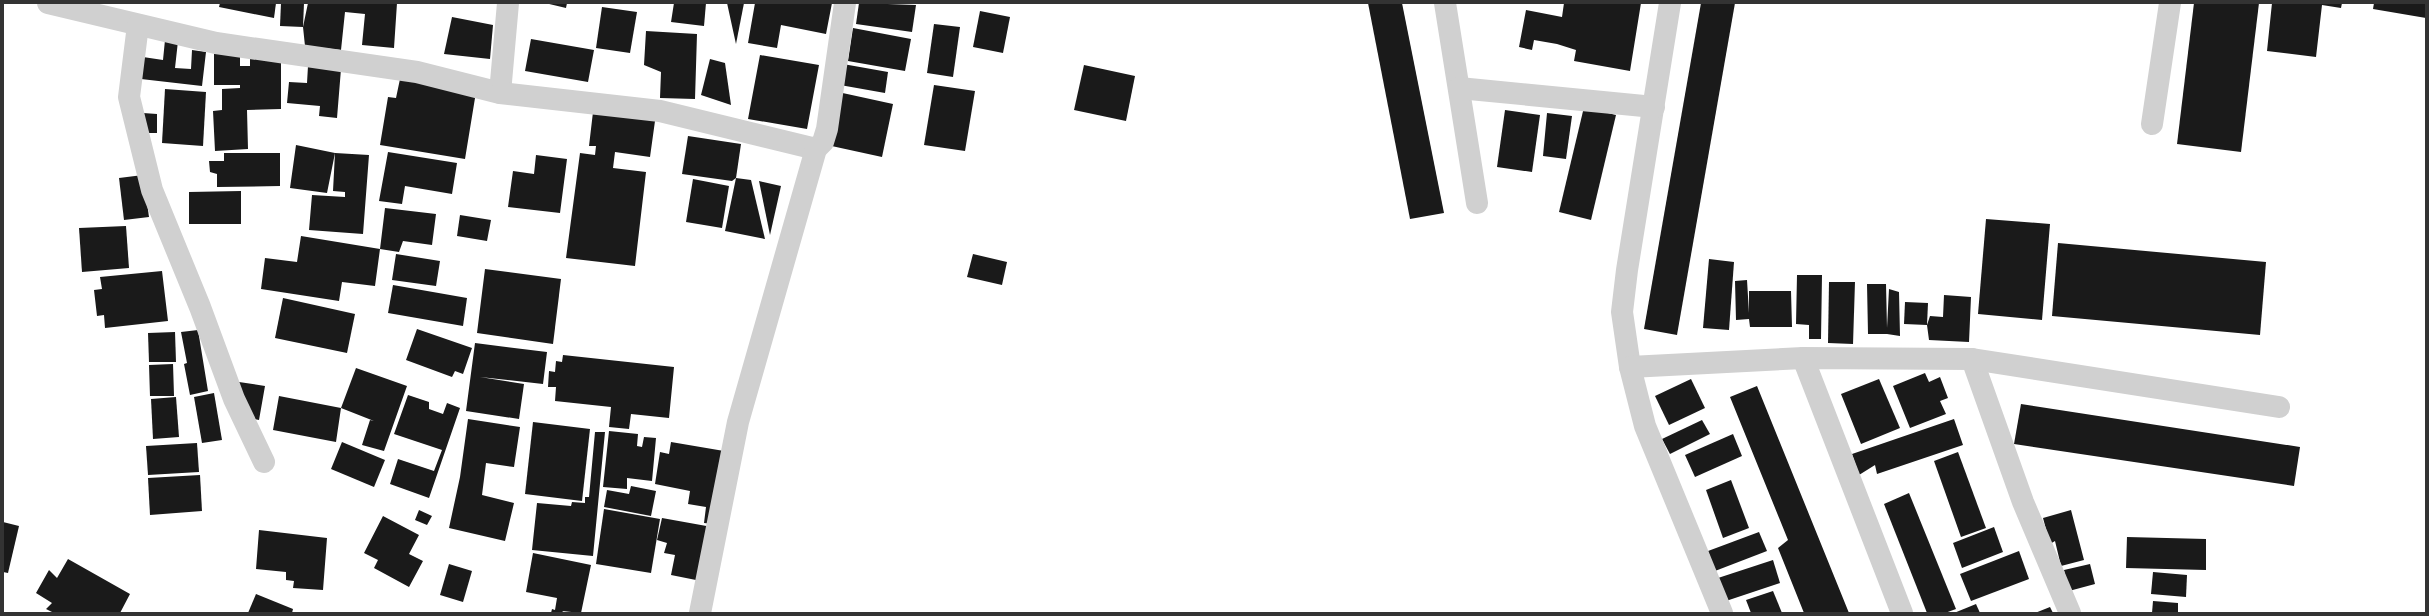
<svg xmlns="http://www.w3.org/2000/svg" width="2429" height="616" viewBox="0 0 2429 616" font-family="'Alegreya Sans',sans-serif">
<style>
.building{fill:#1a1a1a}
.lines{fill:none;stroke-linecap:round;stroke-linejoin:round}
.minor{stroke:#d0d0d0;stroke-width:22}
</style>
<rect width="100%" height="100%" fill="#fff"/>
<g class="building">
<path d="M 220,3 L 276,3 L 274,18 L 219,7 Z"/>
<path d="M 281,3 L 304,3 L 303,27 L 280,26 Z"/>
<path d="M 308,3 L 397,3 L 394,48 L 362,45 L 365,14 L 345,12 L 341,50 L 305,46 L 303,27 Z"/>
<path d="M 545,3 L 567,3 L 566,8 Z"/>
<path d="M 674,3 L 706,3 L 704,26 L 671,22 Z"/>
<path d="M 727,3 L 744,3 L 736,44 Z"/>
<path d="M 755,3 L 832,3 L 826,34 L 781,25 L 777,48 L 748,43 Z"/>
<path d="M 859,3 L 916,5 L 912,32 L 856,24 Z"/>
<path d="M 1368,3 L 1402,3 L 1444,213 L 1410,219 Z"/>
<path d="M 1564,3 L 1641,3 L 1630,71 L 1574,61 L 1576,50 L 1557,44 L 1534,40 L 1532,50 L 1519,47 L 1526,10 L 1562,17 Z"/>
<path d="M 1701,3 L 1735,3 L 1677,335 L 1644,329 Z"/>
<path d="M 2194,3 L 2259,3 L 2241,152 L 2177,144 Z"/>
<path d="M 2272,3 L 2342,3 L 2341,8 L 2322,5 L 2316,57 L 2267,51 Z"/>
<path d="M 2374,3 L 2426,3 L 2426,18 L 2373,9 Z"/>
<path d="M 602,7 L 637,12 L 630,53 L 596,48 Z"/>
<path d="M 980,11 L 1010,17 L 1003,53 L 973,47 Z"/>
<path d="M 452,17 L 493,25 L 490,59 L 444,54 Z"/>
<path d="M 934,24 L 960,27 L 953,77 L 927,73 Z"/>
<path d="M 853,28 L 911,39 L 905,71 L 848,61 Z"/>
<path d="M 646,31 L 697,34 L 695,99 L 660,98 L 661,72 L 644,65 Z"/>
<path d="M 531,39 L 594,50 L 588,82 L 525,71 Z"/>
<path d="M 165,40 L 178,41 L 175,68 L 191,69 L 192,50 L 206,52 L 202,86 L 141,79 L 143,57 L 163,60 Z"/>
<path d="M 214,51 L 240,52 L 240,66 L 250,66 L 250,55 L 281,56 L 281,109 L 247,110 L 248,149 L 215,151 L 213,111 L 222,110 L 222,89 L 240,88 L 240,85 L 214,85 Z"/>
<path d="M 760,55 L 819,65 L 807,129 L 748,119 Z"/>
<path d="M 710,59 L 725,63 L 731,105 L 701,95 Z"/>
<path d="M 843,64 L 888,72 L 885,93 L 840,85 Z"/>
<path d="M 1084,65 L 1135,76 L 1126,121 L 1074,110 Z"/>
<path d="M 308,66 L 341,69 L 337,118 L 319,116 L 320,106 L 287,103 L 289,82 L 307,83 Z"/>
<path d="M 400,79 L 476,92 L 465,159 L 380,145 L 388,97 L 396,98 Z"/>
<path d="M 934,85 L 975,91 L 965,151 L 924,145 Z"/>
<path d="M 165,89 L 206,92 L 203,146 L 162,143 Z"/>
<path d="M 838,92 L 893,104 L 882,157 L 827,145 Z"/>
<path d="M 1584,107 L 1616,115 L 1591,220 L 1559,212 Z"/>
<path d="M 1505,110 L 1540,115 L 1532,172 L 1497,167 Z"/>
<path d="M 593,112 L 655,121 L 650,157 L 615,152 L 613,168 L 646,172 L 635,266 L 566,258 L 580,153 L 595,155 L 596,146 L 589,146 Z"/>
<path d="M 143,113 L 157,114 L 157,133 L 143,133 Z"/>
<path d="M 1547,113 L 1572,116 L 1566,159 L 1543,156 Z"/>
<path d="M 688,136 L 741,144 L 736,178 L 732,181 L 682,174 Z"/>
<path d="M 296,145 L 335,153 L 369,155 L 363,234 L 309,230 L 312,195 L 345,197 L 345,192 L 333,191 L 335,153 L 327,193 L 290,188 Z"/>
<path d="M 388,152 L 457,163 L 452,194 L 405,186 L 402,204 L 379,201 Z"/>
<path d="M 224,153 L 280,153 L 280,186 L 217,187 L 217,174 L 210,172 L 209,161 L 224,161 Z"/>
<path d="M 536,155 L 567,159 L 560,213 L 508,207 L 513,171 L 534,174 Z"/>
<path d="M 143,175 L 149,217 L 124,220 L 119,178 Z"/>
<path d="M 736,178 L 751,180 L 765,239 L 725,231 Z"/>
<path d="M 693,179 L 729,186 L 722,228 L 686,222 Z"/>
<path d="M 759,181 L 781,186 L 770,235 Z"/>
<path d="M 241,191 L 241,224 L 189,224 L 189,192 Z"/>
<path d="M 385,208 L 436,214 L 432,245 L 403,241 L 399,252 L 380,249 Z"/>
<path d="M 460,215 L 491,220 L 487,241 L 457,236 Z"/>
<path d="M 1986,219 L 2050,224 L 2042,320 L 1978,314 Z"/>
<path d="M 126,226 L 129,268 L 82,272 L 79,228 Z"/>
<path d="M 301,236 L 380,249 L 375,286 L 342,282 L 339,301 L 261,289 L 265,258 L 297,262 Z"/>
<path d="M 2058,243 L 2266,262 L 2260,335 L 2052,316 Z"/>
<path d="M 396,254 L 440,261 L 436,286 L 392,280 Z"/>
<path d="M 973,254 L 1007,262 L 1002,285 L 967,277 Z"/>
<path d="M 1709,259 L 1734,262 L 1729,330 L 1703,328 Z"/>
<path d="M 485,269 L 561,279 L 553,344 L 477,333 Z"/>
<path d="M 162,271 L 168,321 L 105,328 L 104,315 L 97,316 L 94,290 L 102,289 L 100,277 Z"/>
<path d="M 1797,275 L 1822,275 L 1821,339 L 1809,339 L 1809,325 L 1796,324 Z"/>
<path d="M 1747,280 L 1749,313 L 1749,291 L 1791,291 L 1792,327 L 1750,327 L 1749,319 L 1736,320 L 1735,281 Z"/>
<path d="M 1829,282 L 1855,282 L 1853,344 L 1828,343 Z"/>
<path d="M 1867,284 L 1886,284 L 1887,328 L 1889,289 L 1899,292 L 1900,336 L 1887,334 L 1868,334 Z"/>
<path d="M 393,285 L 467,298 L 463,326 L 388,313 Z"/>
<path d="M 1944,295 L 1971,297 L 1969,342 L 1929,340 L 1927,325 L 1930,316 L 1943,317 Z"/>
<path d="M 283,298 L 355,314 L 347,353 L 275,338 Z"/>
<path d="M 1905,302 L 1928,303 L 1927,325 L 1904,324 Z"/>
<path d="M 417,329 L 472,348 L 463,374 L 455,371 L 452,377 L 406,360 Z"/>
<path d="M 198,330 L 208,391 L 190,395 L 184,364 L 187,363 L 181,332 Z"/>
<path d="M 175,332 L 176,362 L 149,362 L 148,333 Z"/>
<path d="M 475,343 L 547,352 L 543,384 L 480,377 L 524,384 L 519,419 L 466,411 Z"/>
<path d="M 563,355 L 674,367 L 669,418 L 631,414 L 629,429 L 609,427 L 611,407 L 555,401 L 556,387 L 548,387 L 549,371 L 555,372 L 556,361 L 562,362 Z"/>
<path d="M 173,364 L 174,396 L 150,396 L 149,365 Z"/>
<path d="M 356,368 L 407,386 L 384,451 L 362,445 L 370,420 L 374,421 L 341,408 L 336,442 L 273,430 L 279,396 L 341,408 Z"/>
<path d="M 1925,373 L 1929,382 L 1940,377 L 1948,398 L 1940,401 L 1946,414 L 1910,428 L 1893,386 Z"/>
<path d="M 1691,379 L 1705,408 L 1669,425 L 1655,396 Z"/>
<path d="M 1879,379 L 1900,428 L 1861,444 L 1841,394 Z"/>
<path d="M 239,382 L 265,386 L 259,420 L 243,417 L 246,399 L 237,397 Z"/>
<path d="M 1757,386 L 1849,613 L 1804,613 L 1778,548 L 1788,540 L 1730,397 Z"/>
<path d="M 214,393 L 222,440 L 202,443 L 194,397 Z"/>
<path d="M 408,395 L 429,402 L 429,409 L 443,414 L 447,403 L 460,408 L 429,498 L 390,484 L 398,459 L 434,471 L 442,450 L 394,434 Z"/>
<path d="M 176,397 L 179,437 L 153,439 L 151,399 Z"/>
<path d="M 2021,404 L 2300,447 L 2294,486 L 2014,444 Z"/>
<path d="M 468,419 L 520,427 L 514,467 L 486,463 L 482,495 L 514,503 L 505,541 L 449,528 L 460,477 Z"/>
<path d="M 1954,419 L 1963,445 L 1877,474 L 1875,465 L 1859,475 L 1852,454 Z"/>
<path d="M 1702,420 L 1710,434 L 1670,454 L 1662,439 Z"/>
<path d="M 533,422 L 590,429 L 582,501 L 525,494 Z"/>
<path d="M 609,431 L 638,434 L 637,446 L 642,447 L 644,437 L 656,438 L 652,481 L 627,478 L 627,489 L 603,487 Z"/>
<path d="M 595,432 L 605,432 L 593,556 L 532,550 L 537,503 L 571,506 L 572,502 L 585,503 L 585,497 L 589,497 Z"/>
<path d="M 1733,434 L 1742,456 L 1695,477 L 1685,455 Z"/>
<path d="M 342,442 L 385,460 L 374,487 L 331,469 Z"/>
<path d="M 671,442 L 724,451 L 713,524 L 704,523 L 706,507 L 688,504 L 690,491 L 655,484 L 660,452 L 669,454 Z"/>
<path d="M 197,443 L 199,472 L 148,475 L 146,446 Z"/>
<path d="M 1958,452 L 1986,528 L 1961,537 L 1934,461 Z"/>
<path d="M 200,475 L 202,511 L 150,515 L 148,478 Z"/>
<path d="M 1731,480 L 1749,528 L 1723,538 L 1706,490 Z"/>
<path d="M 631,486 L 656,491 L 651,516 L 604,507 L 607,490 L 629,494 Z"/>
<path d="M 1909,493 L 1956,609 L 1945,613 L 1927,613 L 1884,504 Z"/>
<path d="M 604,509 L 660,519 L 651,573 L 596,564 Z"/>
<path d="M 419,510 L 432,516 L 427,525 L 415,520 Z"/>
<path d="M 2071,510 L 2084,560 L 2061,566 L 2055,541 L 2050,544 L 2043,518 Z"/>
<path d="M 383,516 L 419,535 L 409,554 L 423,561 L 409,587 L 374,568 L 378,560 L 364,553 Z"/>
<path d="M 662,518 L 712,527 L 701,581 L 671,575 L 675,555 L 664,553 L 667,543 L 657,540 Z"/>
<path d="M 3,522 L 19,526 L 8,573 L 3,572 Z"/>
<path d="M 1994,527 L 2003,552 L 1962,568 L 1953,543 Z"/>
<path d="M 259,530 L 327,538 L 323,590 L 293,588 L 294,581 L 286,580 L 286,572 L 256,569 Z"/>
<path d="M 1759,532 L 1767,551 L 1715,571 L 1708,551 Z"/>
<path d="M 2127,537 L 2206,539 L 2206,570 L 2126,568 Z"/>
<path d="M 2019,551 L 2029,579 L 1971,601 L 1960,574 Z"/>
<path d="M 533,553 L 591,565 L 581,613 L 562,611 L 565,613 L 551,613 L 552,609 L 555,610 L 557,598 L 526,592 Z"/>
<path d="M 68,559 L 130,594 L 120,613 L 54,613 L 46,609 L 52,603 L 36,593 L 49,570 L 57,578 Z"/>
<path d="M 1773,560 L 1780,583 L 1726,601 L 1718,578 Z"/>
<path d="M 449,564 L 472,571 L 463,602 L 440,595 Z"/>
<path d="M 2090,564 L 2095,584 L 2069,591 L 2064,570 Z"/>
<path d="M 2153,572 L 2187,575 L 2186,597 L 2151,594 Z"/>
<path d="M 1773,591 L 1782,613 L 1751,613 L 1746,600 Z"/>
<path d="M 256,594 L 293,609 L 292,613 L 248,613 Z"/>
<path d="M 2153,601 L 2178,603 L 2178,613 L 2152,613 Z"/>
<path d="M 1976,604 L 1980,613 L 1954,613 Z"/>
<path d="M 2050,607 L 2053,613 L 2035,613 Z"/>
</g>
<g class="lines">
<g class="minor">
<path d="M 48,3 L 216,43 L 417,72 L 500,93 L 508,3"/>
<path d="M 1445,3 L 1477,203"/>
<path d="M 1670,3 L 1627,270 L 1622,312 L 1630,367 L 1645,426 L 1722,613"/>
<path d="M 138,25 L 129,97 L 152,190 L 200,307 L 234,399 L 264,462"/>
<path d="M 1459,88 L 1654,107"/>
<path d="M 500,93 L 660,111 L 816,149"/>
<path d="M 2152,124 L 2170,3"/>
<path d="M 1803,358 L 1902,613"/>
<path d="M 1972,359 L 2023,502 L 2070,613"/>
<path d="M 1630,367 L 1803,358 L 1972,359 L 2279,407"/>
<path d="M 700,613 L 738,422 L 816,149 L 823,142 L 827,129 L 845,3"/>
</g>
</g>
<rect width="2429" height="616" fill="none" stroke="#333333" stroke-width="8"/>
</svg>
